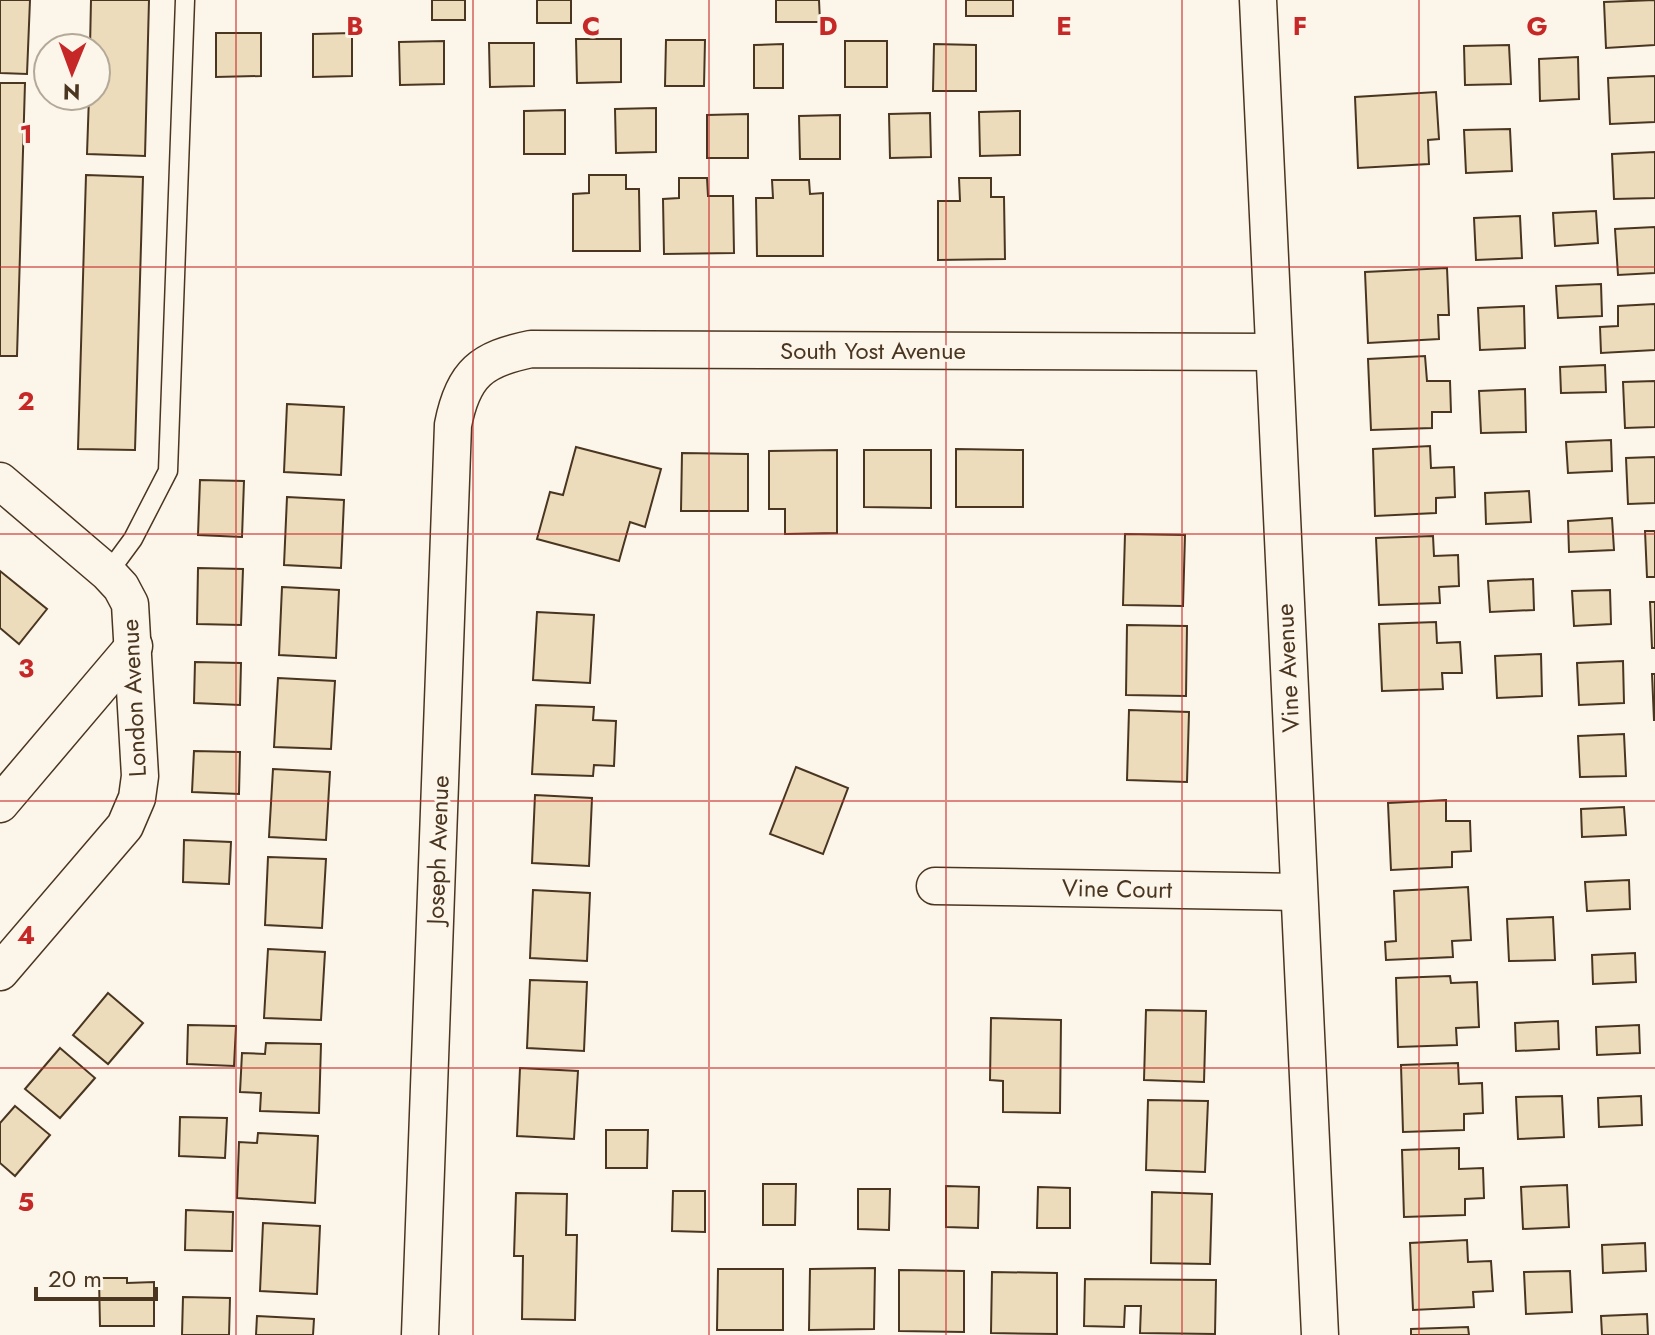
<svg xmlns="http://www.w3.org/2000/svg" width="1655" height="1335" viewBox="0 0 1655 1335" font-family="Jost,sans-serif">
<style>
.building{fill:#ecdcbc;stroke:#4a3520;stroke-width:2}
.lines{fill:none;stroke-linecap:round;stroke-linejoin:round}
.lane-casing{stroke:#4a3520;stroke-width:21}
.street-casing{stroke:#4a3520;stroke-width:39}
.lane{stroke:#fbf6e9;stroke-width:18}
.street{stroke:#fbf6e9;stroke-width:36}
.grid{fill:none;stroke:#c62828;stroke-width:2;stroke-opacity:0.55}
.labels{text-anchor:middle;stroke-width:6;stroke-linejoin:round;paint-order:stroke}
.street-label{font-size:24px;fill:#4a3520;stroke:#fbf6e9}
.grid-label{font-size:26px;text-anchor:middle;font-weight:bold;fill:#c62828;stroke:#fbf6e9;stroke-width:6;stroke-linejoin:round;paint-order:stroke}
</style>
<rect width="100%" height="100%" fill="#fbf6e9"/>
<g class="building">
<path d="M 0,0 L 30,0 L 27,74 L 0,73 Z"/>
<path d="M 91,0 L 149,0 L 145,156 L 87,154 L 89,96 L 96,96 L 96,48 L 90,48 Z"/>
<rect x="432" y="0" width="33" height="20"/>
<rect x="537" y="0" width="34" height="23"/>
<path d="M 776,0 L 819,0 L 820,22 L 776,22 Z"/>
<rect x="966" y="0" width="47" height="16"/>
<path d="M 1655,0 L 1655,45 L 1606,48 L 1604,2 Z"/>
<path d="M 216,33 L 261,33 L 261,76 L 216,77 Z"/>
<path d="M 352,33 L 352,76 L 313,77 L 313,34 Z"/>
<path d="M 576,39 L 621,39 L 621,82 L 577,83 Z"/>
<path d="M 666,40 L 705,40 L 704,86 L 665,86 Z"/>
<path d="M 444,41 L 444,84 L 400,85 L 399,42 Z"/>
<rect x="845" y="41" width="42" height="46"/>
<path d="M 489,43 L 534,43 L 534,86 L 490,87 Z"/>
<path d="M 783,44 L 783,88 L 754,88 L 754,45 Z"/>
<path d="M 934,44 L 976,45 L 976,91 L 933,91 Z"/>
<path d="M 1509,45 L 1511,84 L 1465,85 L 1464,46 Z"/>
<path d="M 1578,57 L 1579,99 L 1540,101 L 1539,59 Z"/>
<path d="M 1655,76 L 1655,122 L 1610,124 L 1608,78 Z"/>
<path d="M 0,83 L 25,83 L 17,356 L 0,356 Z"/>
<path d="M 1436,92 L 1439,139 L 1428,140 L 1429,164 L 1358,168 L 1355,97 Z"/>
<path d="M 656,108 L 656,152 L 616,153 L 615,109 Z"/>
<path d="M 565,110 L 565,154 L 524,154 L 524,111 Z"/>
<path d="M 1020,111 L 1020,155 L 980,156 L 979,112 Z"/>
<path d="M 930,113 L 931,157 L 890,158 L 889,114 Z"/>
<path d="M 748,114 L 748,158 L 707,158 L 707,115 Z"/>
<path d="M 840,115 L 840,159 L 800,159 L 799,116 Z"/>
<path d="M 1510,129 L 1512,171 L 1466,173 L 1464,130 Z"/>
<path d="M 1655,152 L 1655,198 L 1614,199 L 1612,154 Z"/>
<path d="M 86,175 L 143,177 L 135,450 L 78,449 Z"/>
<path d="M 589,175 L 626,175 L 626,189 L 639,189 L 640,251 L 573,251 L 573,194 L 589,193 Z"/>
<path d="M 679,178 L 707,178 L 708,196 L 733,196 L 734,253 L 664,254 L 663,199 L 679,198 Z"/>
<path d="M 959,178 L 991,178 L 991,197 L 1004,197 L 1005,259 L 938,260 L 938,201 L 960,201 Z"/>
<path d="M 772,180 L 809,180 L 810,194 L 823,193 L 823,256 L 757,256 L 756,198 L 773,198 Z"/>
<path d="M 1596,211 L 1598,243 L 1555,246 L 1553,213 Z"/>
<path d="M 1520,216 L 1522,258 L 1476,260 L 1474,218 Z"/>
<path d="M 1655,227 L 1655,273 L 1618,275 L 1615,229 Z"/>
<path d="M 1447,268 L 1449,315 L 1438,315 L 1439,339 L 1368,343 L 1365,272 Z"/>
<path d="M 1601,284 L 1602,316 L 1558,318 L 1556,286 Z"/>
<path d="M 1655,304 L 1655,350 L 1601,353 L 1600,327 L 1618,326 L 1618,306 Z"/>
<path d="M 1524,306 L 1525,348 L 1480,350 L 1478,308 Z"/>
<path d="M 1425,356 L 1427,381 L 1450,381 L 1451,412 L 1432,412 L 1432,428 L 1371,430 L 1368,359 Z"/>
<path d="M 1605,365 L 1606,392 L 1561,393 L 1560,367 Z"/>
<path d="M 1655,381 L 1655,427 L 1625,428 L 1623,382 Z"/>
<path d="M 1525,389 L 1526,432 L 1481,433 L 1479,391 Z"/>
<path d="M 287,404 L 344,407 L 341,475 L 284,472 Z"/>
<path d="M 1611,440 L 1612,471 L 1568,473 L 1566,442 Z"/>
<path d="M 1430,446 L 1431,468 L 1454,467 L 1455,497 L 1436,498 L 1436,513 L 1375,516 L 1373,449 Z"/>
<path d="M 576,447 L 661,469 L 645,527 L 630,522 L 619,561 L 537,539 L 550,492 L 563,495 Z"/>
<path d="M 956,449 L 1023,450 L 1023,507 L 956,507 Z"/>
<path d="M 837,450 L 837,533 L 785,534 L 785,509 L 769,509 L 769,451 Z"/>
<path d="M 864,450 L 931,450 L 931,508 L 864,507 Z"/>
<path d="M 682,453 L 748,454 L 748,511 L 681,511 Z"/>
<path d="M 1655,457 L 1655,503 L 1628,504 L 1626,458 Z"/>
<path d="M 200,480 L 244,481 L 242,537 L 198,535 Z"/>
<path d="M 1529,491 L 1531,522 L 1486,524 L 1485,493 Z"/>
<path d="M 287,497 L 344,500 L 341,568 L 284,565 Z"/>
<path d="M 1612,518 L 1614,550 L 1569,552 L 1568,521 Z"/>
<path d="M 1645,531 L 1655,531 L 1655,577 L 1647,577 Z"/>
<path d="M 1125,534 L 1185,535 L 1183,606 L 1123,605 Z"/>
<path d="M 1433,536 L 1434,556 L 1458,555 L 1459,586 L 1439,587 L 1440,603 L 1379,605 L 1376,538 Z"/>
<path d="M 198,568 L 243,569 L 241,625 L 197,624 Z"/>
<path d="M 0,571 L 47,609 L 19,644 L 0,628 Z"/>
<path d="M 1533,579 L 1534,610 L 1490,612 L 1488,581 Z"/>
<path d="M 282,587 L 339,590 L 336,658 L 279,655 Z"/>
<path d="M 1610,590 L 1611,624 L 1574,626 L 1572,591 Z"/>
<path d="M 1650,602 L 1655,602 L 1655,648 L 1652,648 Z"/>
<path d="M 537,612 L 594,615 L 590,683 L 533,680 Z"/>
<path d="M 1436,622 L 1437,643 L 1460,642 L 1462,673 L 1442,673 L 1443,689 L 1382,691 L 1379,624 Z"/>
<path d="M 1127,625 L 1187,626 L 1186,696 L 1126,695 Z"/>
<path d="M 1541,654 L 1542,696 L 1497,698 L 1495,656 Z"/>
<path d="M 1623,661 L 1624,703 L 1579,705 L 1577,663 Z"/>
<path d="M 195,662 L 241,663 L 240,705 L 194,703 Z"/>
<path d="M 1652,674 L 1655,674 L 1655,720 L 1654,720 Z"/>
<path d="M 278,678 L 335,681 L 331,749 L 274,747 Z"/>
<path d="M 536,705 L 594,707 L 593,720 L 616,721 L 614,766 L 594,765 L 593,776 L 532,774 Z"/>
<path d="M 1129,710 L 1189,712 L 1187,782 L 1127,780 Z"/>
<path d="M 1624,734 L 1626,776 L 1580,777 L 1578,736 Z"/>
<path d="M 194,751 L 240,752 L 239,794 L 192,792 Z"/>
<path d="M 796,767 L 848,788 L 823,854 L 770,834 Z"/>
<path d="M 273,769 L 330,772 L 326,840 L 269,837 Z"/>
<path d="M 535,795 L 592,798 L 589,866 L 532,863 Z"/>
<path d="M 1446,800 L 1446,821 L 1470,821 L 1471,851 L 1452,852 L 1452,867 L 1391,870 L 1388,803 Z"/>
<path d="M 1624,807 L 1626,835 L 1582,837 L 1581,809 Z"/>
<path d="M 184,840 L 231,842 L 229,884 L 183,882 Z"/>
<path d="M 268,857 L 326,859 L 322,928 L 265,925 Z"/>
<path d="M 1629,880 L 1630,909 L 1587,911 L 1585,882 Z"/>
<path d="M 1468,887 L 1471,940 L 1452,941 L 1453,957 L 1386,960 L 1385,942 L 1396,941 L 1394,891 Z"/>
<path d="M 533,890 L 590,893 L 587,961 L 530,958 Z"/>
<path d="M 1553,917 L 1555,960 L 1509,961 L 1507,919 Z"/>
<path d="M 268,949 L 325,952 L 321,1020 L 264,1018 Z"/>
<path d="M 1635,953 L 1636,982 L 1593,984 L 1592,955 Z"/>
<path d="M 1450,976 L 1451,983 L 1477,982 L 1479,1027 L 1456,1028 L 1457,1045 L 1398,1047 L 1396,978 Z"/>
<path d="M 530,980 L 587,982 L 584,1051 L 527,1048 Z"/>
<path d="M 108,993 L 143,1023 L 108,1064 L 73,1035 Z"/>
<path d="M 1146,1010 L 1206,1011 L 1204,1082 L 1144,1080 Z"/>
<path d="M 991,1018 L 1061,1020 L 1060,1113 L 1003,1112 L 1003,1081 L 990,1080 Z"/>
<path d="M 1558,1021 L 1559,1049 L 1516,1051 L 1515,1023 Z"/>
<path d="M 188,1025 L 236,1026 L 234,1066 L 187,1064 Z"/>
<path d="M 1639,1025 L 1640,1053 L 1597,1055 L 1596,1027 Z"/>
<path d="M 266,1043 L 321,1044 L 319,1113 L 260,1111 L 261,1093 L 240,1092 L 242,1053 L 265,1054 Z"/>
<path d="M 60,1048 L 95,1078 L 60,1118 L 25,1089 Z"/>
<path d="M 1458,1063 L 1459,1084 L 1482,1083 L 1483,1113 L 1464,1114 L 1464,1130 L 1403,1132 L 1401,1065 Z"/>
<path d="M 520,1068 L 578,1071 L 574,1139 L 517,1136 Z"/>
<path d="M 1562,1096 L 1564,1137 L 1518,1139 L 1516,1097 Z"/>
<path d="M 1641,1096 L 1642,1125 L 1599,1127 L 1598,1098 Z"/>
<path d="M 1148,1100 L 1208,1101 L 1205,1172 L 1146,1170 Z"/>
<path d="M 15,1106 L 50,1135 L 15,1176 L 0,1163 L 0,1123 Z"/>
<path d="M 180,1117 L 227,1118 L 225,1158 L 179,1156 Z"/>
<path d="M 606,1130 L 648,1130 L 647,1168 L 606,1168 Z"/>
<path d="M 258,1133 L 318,1136 L 315,1203 L 237,1198 L 239,1142 L 257,1143 Z"/>
<path d="M 1459,1148 L 1459,1169 L 1483,1168 L 1484,1198 L 1465,1199 L 1465,1215 L 1404,1217 L 1402,1150 Z"/>
<path d="M 763,1184 L 796,1184 L 795,1225 L 763,1225 Z"/>
<path d="M 1567,1185 L 1569,1227 L 1523,1229 L 1521,1187 Z"/>
<path d="M 946,1186 L 979,1187 L 978,1228 L 946,1227 Z"/>
<path d="M 1038,1187 L 1070,1188 L 1070,1228 L 1037,1228 Z"/>
<path d="M 858,1189 L 890,1189 L 889,1230 L 858,1229 Z"/>
<path d="M 673,1191 L 705,1191 L 705,1232 L 672,1231 Z"/>
<path d="M 1152,1192 L 1212,1194 L 1210,1264 L 1151,1263 Z"/>
<path d="M 516,1193 L 567,1194 L 566,1235 L 577,1235 L 575,1320 L 522,1319 L 523,1256 L 514,1256 Z"/>
<path d="M 186,1210 L 233,1212 L 232,1251 L 185,1250 Z"/>
<path d="M 263,1223 L 320,1226 L 317,1294 L 260,1291 Z"/>
<path d="M 1467,1240 L 1468,1262 L 1491,1261 L 1493,1291 L 1473,1292 L 1474,1307 L 1413,1310 L 1410,1243 Z"/>
<path d="M 1645,1243 L 1646,1271 L 1603,1273 L 1602,1245 Z"/>
<path d="M 875,1268 L 874,1329 L 809,1330 L 810,1269 Z"/>
<path d="M 718,1269 L 783,1269 L 783,1330 L 717,1330 Z"/>
<path d="M 899,1270 L 964,1271 L 964,1332 L 899,1331 Z"/>
<path d="M 1570,1271 L 1572,1312 L 1526,1314 L 1524,1272 Z"/>
<path d="M 992,1272 L 1057,1273 L 1057,1334 L 991,1333 Z"/>
<path d="M 99,1278 L 127,1278 L 127,1283 L 154,1282 L 154,1326 L 100,1326 Z"/>
<path d="M 1085,1279 L 1216,1280 L 1215,1334 L 1140,1333 L 1141,1306 L 1125,1306 L 1124,1327 L 1084,1326 Z"/>
<path d="M 183,1297 L 230,1298 L 229,1335 L 182,1335 Z"/>
<path d="M 1647,1314 L 1648,1335 L 1602,1335 L 1601,1316 Z"/>
<path d="M 257,1316 L 314,1319 L 313,1335 L 256,1335 Z"/>
<path d="M 1468,1327 L 1469,1335 L 1411,1335 L 1411,1329 Z"/>
</g>
<g class="lines">
<defs>
<path id="lane" d="M 108,573 L 133,539 L 168,471 L 185,0"/>
<g id="street">
<path d="M 1258,0 L 1320,1335"/>
<path d="M 0,481 L 108,573 L 121,587 L 130,604 L 140,776 L 137,798 L 125,826 L 0,972"/>
<path d="M 0,804 L 134,646"/>
<path d="M 935,886 L 1298,892"/>
<path d="M 420,1335 L 453,425 C 463,373 482,359 531,349 L 1274,352"/>
</g>
</defs>
<use href="#lane" class="lane-casing"/>
<use href="#street" class="street-casing"/>
<use href="#lane" class="lane"/>
<use href="#street" class="street"/>
</g>
<path class="grid" d="M 236,0 L 236,1335M 473,0 L 473,1335M 709,0 L 709,1335M 946,0 L 946,1335M 1182,0 L 1182,1335M 1419,0 L 1419,1335M 0,267 L 1655,267M 0,534 L 1655,534M 0,801 L 1655,801M 0,1068 L 1655,1068"/>
<g class="labels">
<g class="street-label">
<text x="873" y="359">South Yost Avenue</text>
<text transform="translate(1288 668) rotate(-93)" y="8">Vine Avenue</text>
<text transform="translate(134 698) rotate(-93)" y="8">London Avenue</text>
<text transform="translate(438 850) rotate(-88)" y="8">Joseph Avenue</text>
<text transform="translate(1117 889) rotate(1)" y="8">Vine Court</text>
</g>
</g>
<g class="grid-label">
<text x="355" y="35">B</text>
<text x="591" y="35">C</text>
<text x="828" y="35">D</text>
<text x="1064" y="35">E</text>
<text x="1300" y="35">F</text>
<text x="1537" y="35">G</text>
<text x="26" y="143">1</text>
<text x="26" y="410">2</text>
<text x="26" y="677">3</text>
<text x="26" y="944">4</text>
<text x="26" y="1211">5</text>
</g>
<g transform="translate(72 72) rotate(181)"><circle r="38" fill="#fbf6e9" stroke="#b4a999" stroke-width="2"/>
<path d="M0-6L14 30L0 20L-14 30Z" fill="#c62828"/>
<text y="-12" font-size="22" font-weight="bold" text-anchor="middle" fill="#4a3520">N</text>
</g>
<path d="M36 1287v12h120v-12" fill="none" stroke="#4a3520" stroke-width="4"/>
<text x="48" y="1287" font-size="24" fill="#4a3520" stroke="#fbf6e9" stroke-width="6" paint-order="stroke">20 m</text>
</svg>
